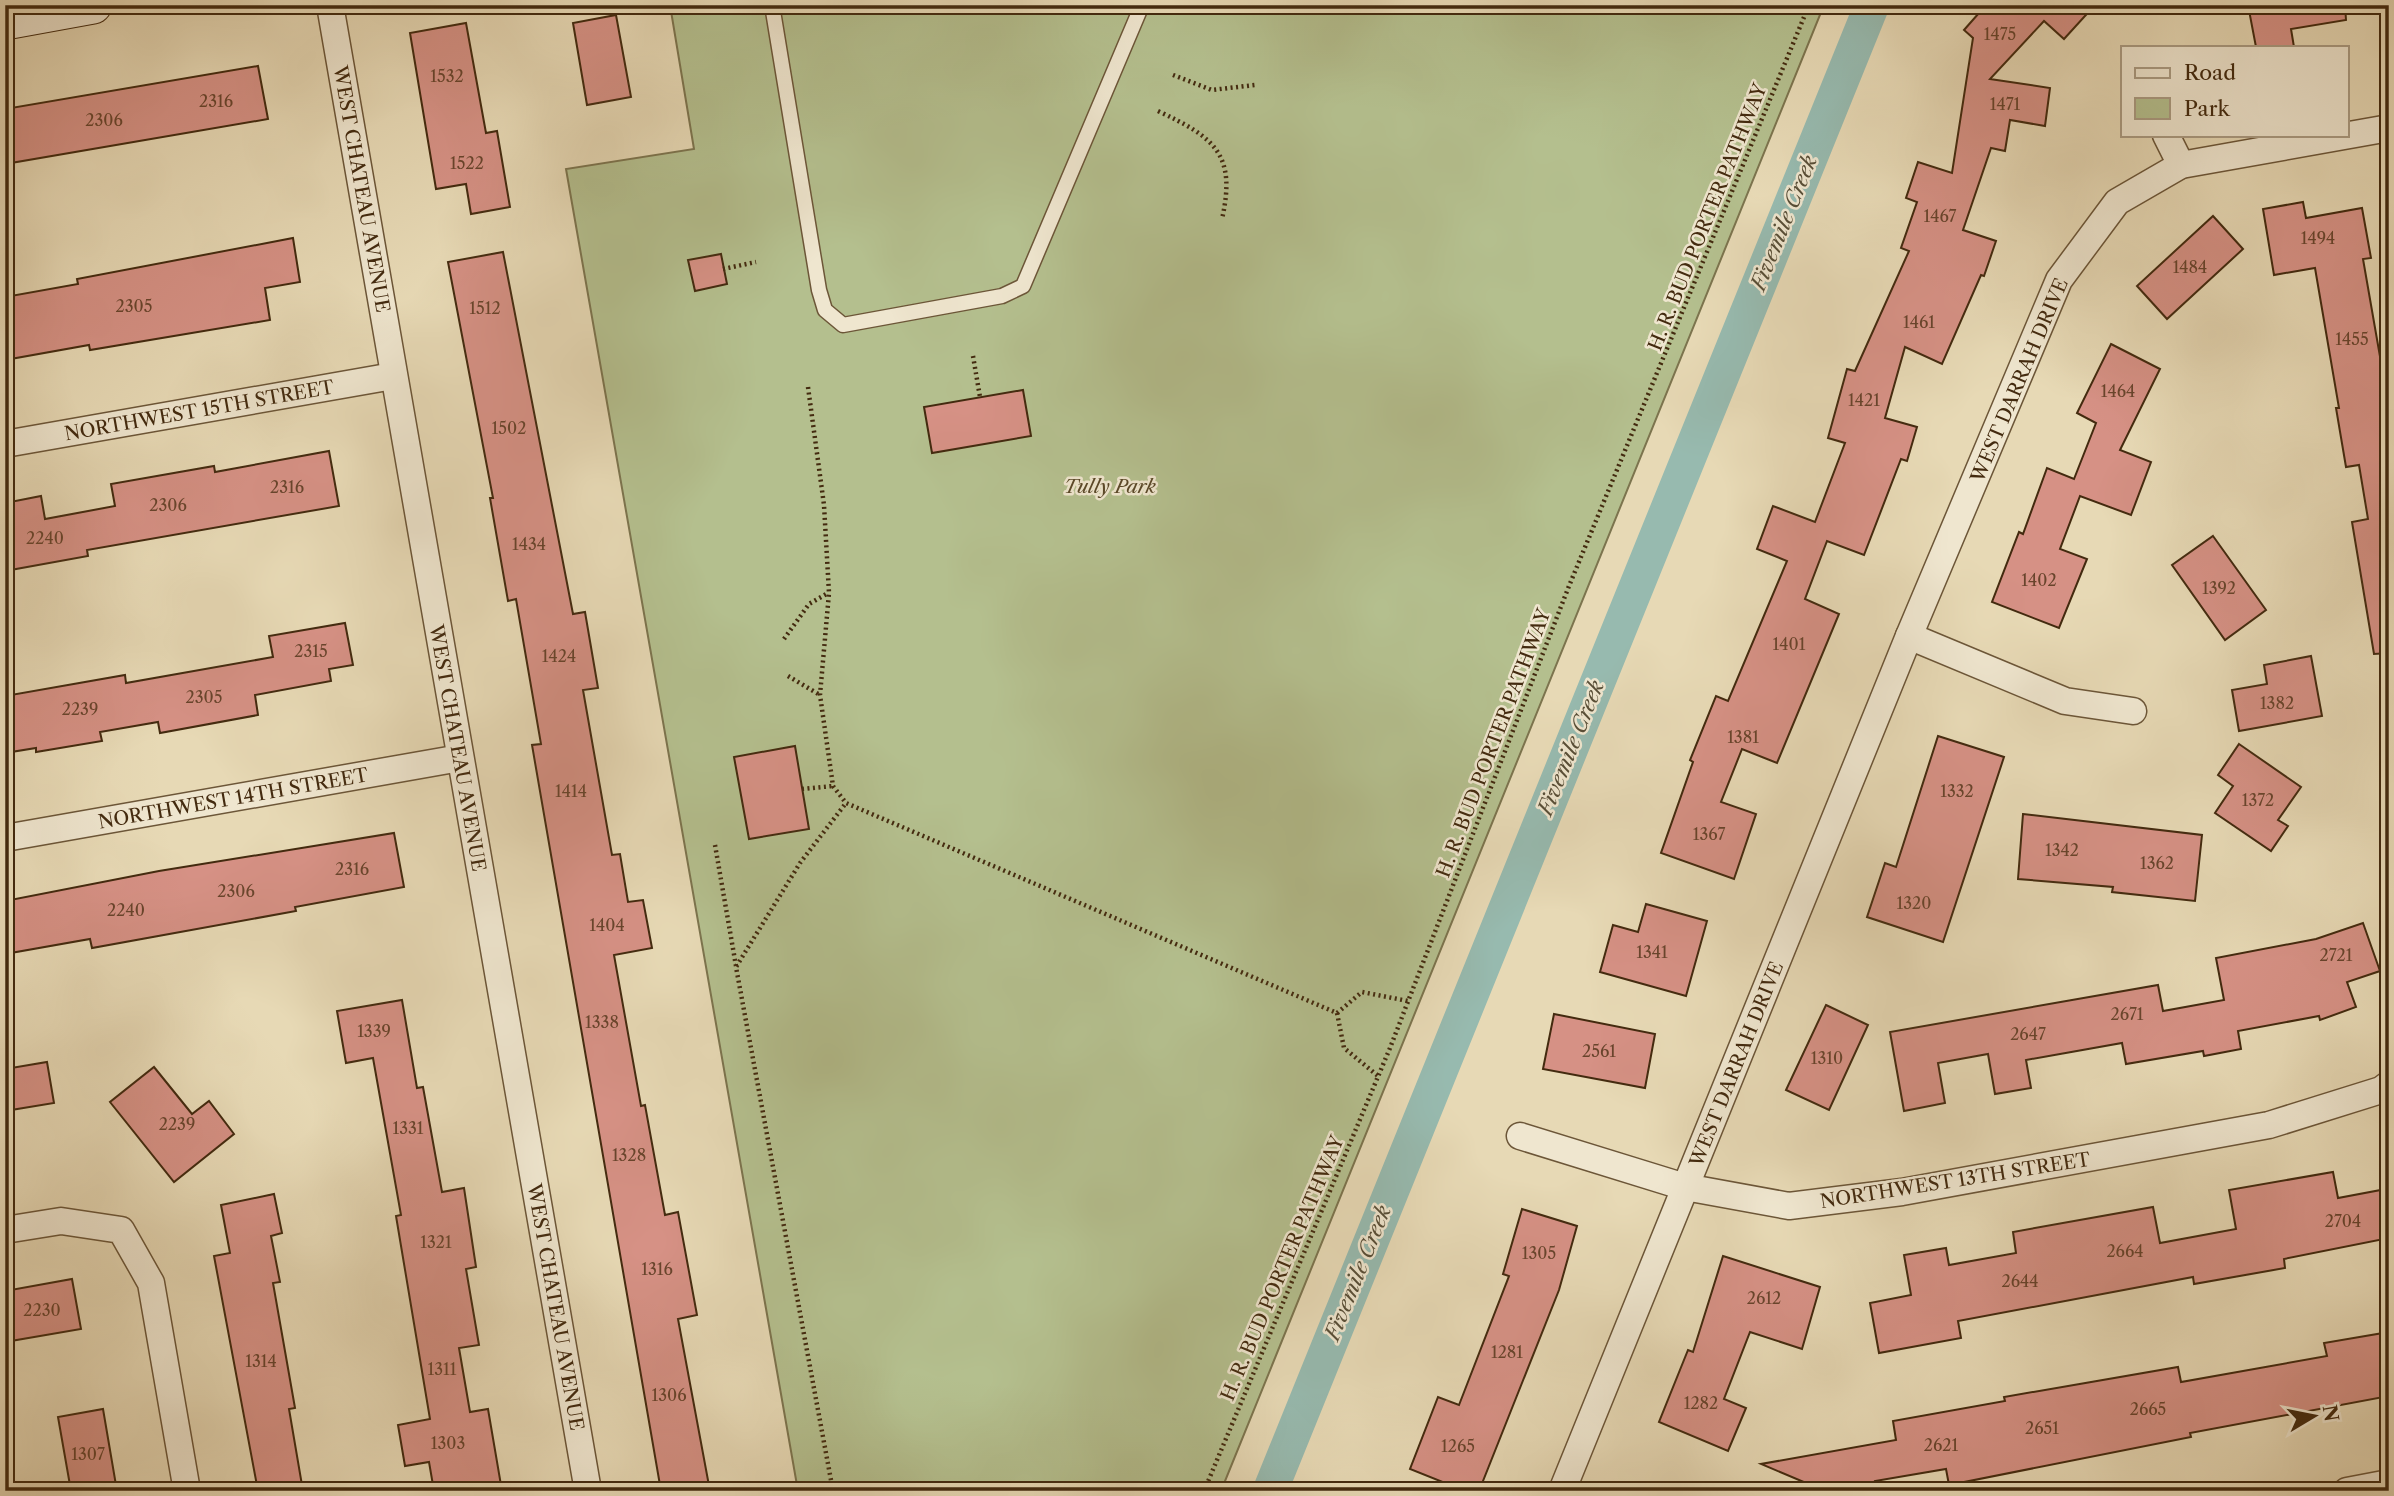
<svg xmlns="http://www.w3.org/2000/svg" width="2394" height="1496" viewBox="0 0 2394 1496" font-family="'Libre Caslon Text',serif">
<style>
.green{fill:#b4bf8e;stroke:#7c744e;stroke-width:2}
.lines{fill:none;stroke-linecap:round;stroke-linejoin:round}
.canal{stroke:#97baaf;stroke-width:35}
.building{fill:#d69185;stroke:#432a0f;stroke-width:2}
.lane-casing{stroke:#6c5638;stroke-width:17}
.street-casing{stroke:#6c5638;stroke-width:29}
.secondary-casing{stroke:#432a0f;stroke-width:39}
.path{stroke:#432a0f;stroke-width:4.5;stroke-dasharray:2 3.5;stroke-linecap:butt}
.lane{stroke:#efe6cf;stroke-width:14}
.street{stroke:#efe6cf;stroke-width:26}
.secondary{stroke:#efe6cf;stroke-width:37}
.labels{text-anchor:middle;stroke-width:5;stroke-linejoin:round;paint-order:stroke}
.number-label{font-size:16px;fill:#68442c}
.street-label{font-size:19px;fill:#432a0f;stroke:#efe6cf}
.park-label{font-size:19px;font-style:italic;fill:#5a4828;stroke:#efe6cf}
.water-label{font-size:21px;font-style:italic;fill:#584e37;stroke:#efe6cf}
</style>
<rect width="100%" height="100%" fill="#e7d9b5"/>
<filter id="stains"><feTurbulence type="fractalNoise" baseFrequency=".00286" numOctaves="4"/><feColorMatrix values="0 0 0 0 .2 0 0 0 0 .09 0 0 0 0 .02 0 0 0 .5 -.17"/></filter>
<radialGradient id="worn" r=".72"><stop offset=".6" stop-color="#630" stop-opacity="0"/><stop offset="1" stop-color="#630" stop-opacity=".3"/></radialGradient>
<path class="green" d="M 670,5 L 1824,5 L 1221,1491 L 798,1491 L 566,169 L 694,149 Z"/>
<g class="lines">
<path class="canal" d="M 1270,1491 L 1872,5"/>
</g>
<g class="building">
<path d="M 1986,5 L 2095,5 L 2064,39 L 2044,21 L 1990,79 L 2050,88 L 2045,126 L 2010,120 L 2005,151 L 1991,148 L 1963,230 L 1996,241 L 1984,276 L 1981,275 L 1942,364 L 1905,347 L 1885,418 L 1917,427 L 1907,461 L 1901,459 L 1864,555 L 1827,541 L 1805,599 L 1839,614 L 1777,763 L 1742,749 L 1721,802 L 1756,814 L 1734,879 L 1661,853 L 1693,762 L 1690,760 L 1716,696 L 1728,701 L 1787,561 L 1757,549 L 1773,506 L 1815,522 L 1845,443 L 1828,438 L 1847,369 L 1855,371 L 1909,251 L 1901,248 L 1917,202 L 1906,198 L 1918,162 L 1952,173 L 1973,38 L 1964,30 Z"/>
<path d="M 2248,5 L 2345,5 L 2346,20 L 2291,29 L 2294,47 L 2256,47 Z"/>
<path d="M 616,15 L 631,97 L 587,105 L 573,23 Z"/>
<path d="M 466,23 L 486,133 L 497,131 L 510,207 L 471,214 L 466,184 L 436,189 L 410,33 Z"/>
<path d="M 258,66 L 268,119 L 5,164 L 5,109 Z"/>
<path d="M 2303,202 L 2306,218 L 2362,208 L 2371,258 L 2363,259 L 2389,408 L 2389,653 L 2374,654 L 2352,522 L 2368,519 L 2359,465 L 2346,467 L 2336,408 L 2339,408 L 2315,268 L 2274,275 L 2263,209 Z"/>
<path d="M 2213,216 L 2243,249 L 2167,319 L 2137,286 Z"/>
<path d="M 293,238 L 300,282 L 265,288 L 270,320 L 90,350 L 89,345 L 5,360 L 5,297 L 78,284 L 77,279 Z"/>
<path d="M 503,252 L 573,614 L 585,612 L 598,688 L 583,690 L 612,855 L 620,854 L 628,902 L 643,900 L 652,948 L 614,955 L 641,1106 L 645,1105 L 665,1215 L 678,1212 L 697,1315 L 678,1319 L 710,1491 L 661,1491 L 532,745 L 541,744 L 516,599 L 508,601 L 490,498 L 493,498 L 448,262 Z"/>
<path d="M 721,254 L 727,284 L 695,291 L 688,260 Z"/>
<path d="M 2111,344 L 2160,369 L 2120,450 L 2151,462 L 2131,515 L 2080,496 L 2060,549 L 2087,559 L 2059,628 L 1992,602 L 2019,532 L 2023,534 L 2047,468 L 2074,479 L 2096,423 L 2077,413 Z"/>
<path d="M 1023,390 L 1031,436 L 932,453 L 924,407 Z"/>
<path d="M 329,451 L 339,506 L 87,550 L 88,556 L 5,571 L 5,503 L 41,496 L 45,519 L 115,506 L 111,484 L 214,466 L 215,472 Z"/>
<path d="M 2213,536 L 2266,610 L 2225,640 L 2172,565 Z"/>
<path d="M 345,623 L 353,665 L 329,669 L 331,681 L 255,695 L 258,715 L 160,733 L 158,722 L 100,732 L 102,741 L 36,752 L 36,748 L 5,753 L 5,696 L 125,675 L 126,683 L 273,657 L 269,636 Z"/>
<path d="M 2311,656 L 2322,716 L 2239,731 L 2232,690 L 2267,684 L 2264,665 Z"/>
<path d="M 1938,736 L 2004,757 L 1943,942 L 1867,917 L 1885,863 L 1896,867 Z"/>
<path d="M 2239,744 L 2301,787 L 2278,820 L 2288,826 L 2271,851 L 2215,813 L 2233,786 L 2218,775 Z"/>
<path d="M 795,746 L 809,829 L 749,839 L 734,757 Z"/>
<path d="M 2023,814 L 2202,835 L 2195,901 L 2112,892 L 2113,887 L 2018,879 Z"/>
<path d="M 394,833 L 404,887 L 295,907 L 296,911 L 92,948 L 90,939 L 5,954 L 5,901 L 159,871 Z"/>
<path d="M 1646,904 L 1707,921 L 1686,996 L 1600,972 L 1613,925 L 1638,932 Z"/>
<path d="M 2363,923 L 2380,971 L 2347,982 L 2356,1007 L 2320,1020 L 2319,1016 L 2238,1031 L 2241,1049 L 2204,1056 L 2203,1051 L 2126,1064 L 2122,1043 L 2026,1060 L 2031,1088 L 1995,1094 L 1988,1054 L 1938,1063 L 1945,1103 L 1904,1111 L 1890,1032 L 2158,985 L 2163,1011 L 2224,1000 L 2216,958 L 2316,939 Z"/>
<path d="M 402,1000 L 417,1088 L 423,1087 L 442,1192 L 464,1188 L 476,1267 L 466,1269 L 479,1345 L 459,1348 L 470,1412 L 488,1409 L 502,1491 L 434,1491 L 429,1462 L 405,1466 L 398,1425 L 430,1419 L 396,1216 L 401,1215 L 373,1058 L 346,1063 L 337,1011 Z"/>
<path d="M 1826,1005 L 1868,1025 L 1829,1110 L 1786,1090 Z"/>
<path d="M 1554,1014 L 1655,1034 L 1645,1088 L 1543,1069 Z"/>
<path d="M 47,1062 L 54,1103 L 5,1111 L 5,1069 Z"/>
<path d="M 154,1067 L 192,1114 L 209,1101 L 234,1134 L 174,1182 L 110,1102 Z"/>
<path d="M 2333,1172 L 2338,1198 L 2386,1189 L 2389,1238 L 2284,1259 L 2285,1268 L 2194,1284 L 2193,1277 L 1958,1321 L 1961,1338 L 1879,1353 L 1870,1303 L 1911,1295 L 1904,1255 L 1946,1248 L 1949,1265 L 2016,1253 L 2013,1232 L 2153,1207 L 2160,1243 L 2236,1229 L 2229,1190 Z"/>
<path d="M 274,1194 L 282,1233 L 271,1236 L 280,1282 L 273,1283 L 295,1408 L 289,1409 L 303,1491 L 258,1491 L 214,1256 L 230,1253 L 221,1205 Z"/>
<path d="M 1522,1209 L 1577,1226 L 1559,1290 L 1479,1491 L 1465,1491 L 1410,1469 L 1438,1397 L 1459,1405 L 1509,1276 L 1503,1274 Z"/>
<path d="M 1723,1256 L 1820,1287 L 1802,1349 L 1750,1332 L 1724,1399 L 1746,1408 L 1728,1451 L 1659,1422 L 1688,1350 L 1693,1352 Z"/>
<path d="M 72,1279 L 81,1329 L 5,1342 L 5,1291 Z"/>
<path d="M 2389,1332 L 2389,1396 L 2190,1433 L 2191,1437 L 1949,1485 L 1946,1469 L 1875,1481 L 1877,1491 L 1825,1491 L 1761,1464 L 1896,1440 L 1893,1421 L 2005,1401 L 2004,1397 L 2178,1367 L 2181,1382 L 2327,1356 L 2324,1343 Z"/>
<path d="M 103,1409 L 117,1491 L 71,1491 L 58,1417 Z"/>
</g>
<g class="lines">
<defs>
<path id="lane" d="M 772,5 L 819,290 L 825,310 L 843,325 L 1002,296 L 1023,286 L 1142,5"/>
<g id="street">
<path d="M 330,5 L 588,1491"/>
<path d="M 2166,135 L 2181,165"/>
<path d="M 5,444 L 393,376"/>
<path d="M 1909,636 L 2065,701 L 2133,711"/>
<path d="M 5,838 L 460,758"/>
<path d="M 1520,1136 L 1685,1187 L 1789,1206 L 1902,1192 L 2269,1125 L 2381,1090 L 2389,1084"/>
<path d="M 5,1230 L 61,1221 L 121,1230 L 151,1283 L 187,1491"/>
<path d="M 1562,1491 L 1909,636 L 2059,280 L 2117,202 L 2181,165 L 2389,128"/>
<path d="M 2347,1491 L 2389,1483"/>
</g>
<path id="secondary" d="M 5,21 L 93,5"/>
</defs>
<use href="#lane" class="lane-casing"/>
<use href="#street" class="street-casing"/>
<use href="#secondary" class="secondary-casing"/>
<g class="path">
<path d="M 1173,75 L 1212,90 L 1255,85"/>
<path d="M 1158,111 C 1213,137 1237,153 1222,219"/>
<path d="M 723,269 L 756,262"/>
<path d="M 973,356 L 980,397"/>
<path d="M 808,387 L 824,505 L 829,593 L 820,695 L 833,786 L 846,803 L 1337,1013 L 1344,1048 L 1378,1076"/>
<path d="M 784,639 L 809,604 L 828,593"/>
<path d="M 788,676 L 820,695"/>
<path d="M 802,789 L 833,786"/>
<path d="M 715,845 L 736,966"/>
<path d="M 1337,1013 L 1362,992 L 1408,1001"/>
<path d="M 833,1491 L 736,967 L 800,863 L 846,803"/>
<path d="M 1204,1491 L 1390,1048 L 1569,586 L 1809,5"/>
</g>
<use href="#lane" class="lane"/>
<use href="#street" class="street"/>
<use href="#secondary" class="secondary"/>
</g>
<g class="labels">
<g class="number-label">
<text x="2000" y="40">1475</text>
<text x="447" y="82">1532</text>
<text x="216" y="107">2316</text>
<text x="2005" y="110">1471</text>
<text x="104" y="126">2306</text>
<text x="467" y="169">1522</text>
<text x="1940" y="222">1467</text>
<text x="2318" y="244">1494</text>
<text x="2190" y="273">1484</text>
<text x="134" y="312">2305</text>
<text x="485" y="314">1512</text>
<text x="1919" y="328">1461</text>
<text x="2352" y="345">1455</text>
<text x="2118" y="397">1464</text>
<text x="1864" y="406">1421</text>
<text x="509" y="434">1502</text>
<text x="287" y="493">2316</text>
<text x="168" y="511">2306</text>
<text x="45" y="544">2240</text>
<text x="529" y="550">1434</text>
<text x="2039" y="586">1402</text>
<text x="2219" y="594">1392</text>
<text x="1789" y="650">1401</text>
<text x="311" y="657">2315</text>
<text x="559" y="662">1424</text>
<text x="204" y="703">2305</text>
<text x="2277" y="709">1382</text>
<text x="80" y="715">2239</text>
<text x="1743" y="743">1381</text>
<text x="571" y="797">1414</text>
<text x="1957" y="797">1332</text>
<text x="2258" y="806">1372</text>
<text x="1709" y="840">1367</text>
<text x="2062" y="856">1342</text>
<text x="2157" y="869">1362</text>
<text x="352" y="875">2316</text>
<text x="236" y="897">2306</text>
<text x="1914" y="909">1320</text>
<text x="126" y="916">2240</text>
<text x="607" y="931">1404</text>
<text x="1652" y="958">1341</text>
<text x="2336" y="961">2721</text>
<text x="2127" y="1020">2671</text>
<text x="602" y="1028">1338</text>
<text x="374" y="1037">1339</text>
<text x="2028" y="1040">2647</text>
<text x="1599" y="1057">2561</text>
<text x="1827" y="1064">1310</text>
<text x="177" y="1130">2239</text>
<text x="408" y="1134">1331</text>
<text x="629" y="1161">1328</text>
<text x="2343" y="1227">2704</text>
<text x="436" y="1248">1321</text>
<text x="2125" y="1257">2664</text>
<text x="1539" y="1259">1305</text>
<text x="657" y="1275">1316</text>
<text x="2020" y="1287">2644</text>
<text x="1764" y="1304">2612</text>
<text x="42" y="1316">2230</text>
<text x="1507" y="1358">1281</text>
<text x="261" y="1367">1314</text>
<text x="442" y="1375">1311</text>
<text x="669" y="1401">1306</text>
<text x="1701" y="1409">1282</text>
<text x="2148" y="1415">2665</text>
<text x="2042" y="1434">2651</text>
<text x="448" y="1449">1303</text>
<text x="1941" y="1451">2621</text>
<text x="1458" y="1452">1265</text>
<text x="88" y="1460">1307</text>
</g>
<g class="street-label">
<text transform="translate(362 189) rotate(80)" y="7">WEST CHATEAU AVENUE</text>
<text transform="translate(1707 217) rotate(-68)" y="7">H. R. BUD PORTER PATHWAY</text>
<text transform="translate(2019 380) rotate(-67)" y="7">WEST DARRAH DRIVE</text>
<text transform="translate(199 410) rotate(-10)" y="7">NORTHWEST 15TH STREET</text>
<text transform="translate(1493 743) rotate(-69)" y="7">H. R. BUD PORTER PATHWAY</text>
<text transform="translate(458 748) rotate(80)" y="7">WEST CHATEAU AVENUE</text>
<text transform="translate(233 798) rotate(-10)" y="7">NORTHWEST 14TH STREET</text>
<text transform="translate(1736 1064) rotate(-68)" y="7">WEST DARRAH DRIVE</text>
<text transform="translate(1955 1180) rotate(-9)" y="7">NORTHWEST 13TH STREET</text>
<text transform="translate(1282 1268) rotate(-67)" y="7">H. R. BUD PORTER PATHWAY</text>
<text transform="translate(556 1307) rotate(80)" y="7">WEST CHATEAU AVENUE</text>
</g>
<g class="park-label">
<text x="1110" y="493">Tully Park</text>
</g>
<g class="water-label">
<text transform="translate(1784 223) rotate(-68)" y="7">Fivemile Creek</text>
<text transform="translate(1571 748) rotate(-68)" y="7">Fivemile Creek</text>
<text transform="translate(1358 1273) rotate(-68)" y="7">Fivemile Creek</text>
</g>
</g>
<rect width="2394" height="1496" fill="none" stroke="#e7d9b5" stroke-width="28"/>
<rect x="7" y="7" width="2380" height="1482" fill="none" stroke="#432a0f" stroke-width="3.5"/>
<rect x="14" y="14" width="2366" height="1468" fill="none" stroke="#432a0f" stroke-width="2"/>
<rect x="2121" y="46" width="228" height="91" fill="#efe6cf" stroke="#aa9b82" stroke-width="2"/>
<rect x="2135" y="68" width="35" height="10" fill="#efe6cf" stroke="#aa9b82" stroke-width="2"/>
<text x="2184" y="80" font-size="21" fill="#432a0f">Road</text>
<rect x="2135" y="98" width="35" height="21" fill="#b4bf8e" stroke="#aa9b82" stroke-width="2"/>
<text x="2184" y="116" font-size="21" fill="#432a0f">Park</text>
<g transform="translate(2314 1416) rotate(80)" stroke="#efe6cf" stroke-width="5" paint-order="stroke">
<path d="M0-5L12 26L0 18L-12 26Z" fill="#432a0f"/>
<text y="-10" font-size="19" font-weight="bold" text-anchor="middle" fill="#432a0f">N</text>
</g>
<rect width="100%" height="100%" filter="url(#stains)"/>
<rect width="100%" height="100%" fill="url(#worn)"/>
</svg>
